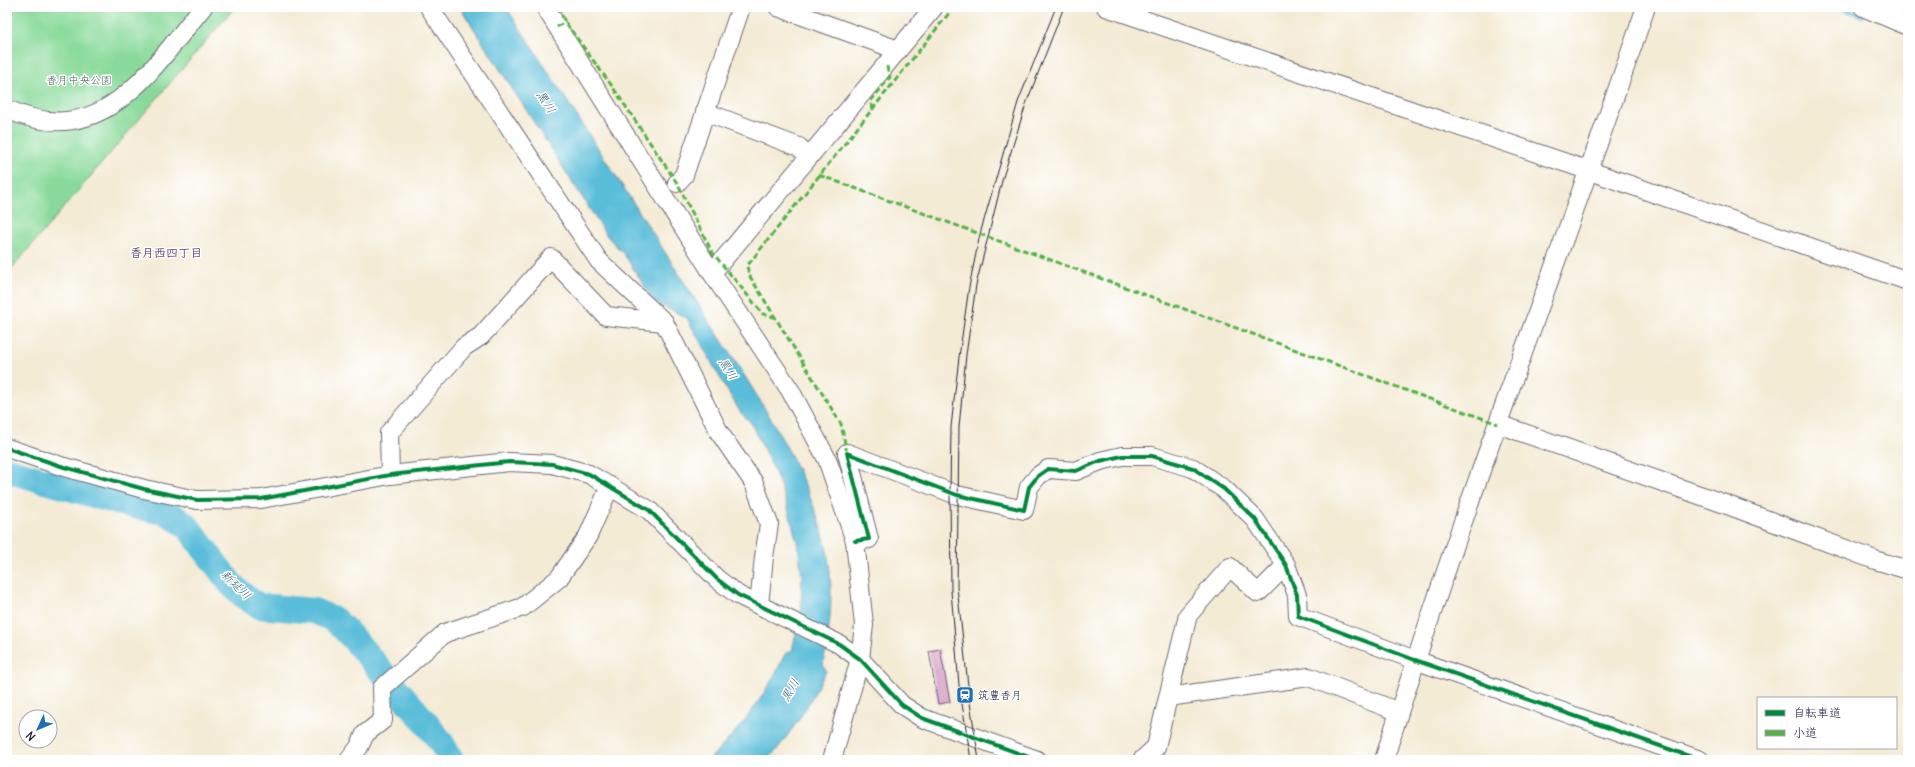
<svg xmlns="http://www.w3.org/2000/svg" width="1915" height="767" viewBox="0 0 1915 767" font-family="Delius,'Klee One',sans-serif">
<style>
.green{fill:#89da9a;stroke:#567e6a}
.water{fill:#5abdd9;stroke:#3e708a}
.lines{fill:none;stroke-linecap:round;stroke-linejoin:round}
.stream{stroke:#5abdd9;stroke-width:4.5}
.river{stroke:#5abdd9;stroke-width:26}
.building{fill:#d292bf}
.minor-casing{stroke:#6c6871;stroke-width:20}
.minor{stroke:#fff;stroke-width:18}
.tram{stroke:#22223b;stroke-width:1}
.quiet{stroke:#55b146;stroke-width:3;stroke-dasharray:6 3;stroke-linecap:butt}
.cycleway-casing{stroke:#fff;stroke-width:6}
.cycleway{stroke:#00873e;stroke-width:4}
.labels{text-anchor:middle;stroke-width:3;stroke-linejoin:round;paint-order:stroke}
.park-label{font-size:11px;fill:#46625c;stroke:#fff}
.poi-label{font-size:11px;fill:#22223b;stroke:#fff;text-anchor:start}
.water-label{font-size:12px;font-style:italic;fill:#38607a;stroke:#fff}
.neighbourhood-label{font-size:12px;font-weight:bold;fill:#604969;stroke:#fff}
</style>
<rect width="100%" height="100%" fill="#fff"/>
<filter id="ink" filterUnits="userSpaceOnUse"><feTurbulence type="fractalNoise" baseFrequency=".025" numOctaves="2"/><feDisplacementMap in="SourceGraphic" scale="8" xChannelSelector="R" yChannelSelector="G"/><feConvolveMatrix kernelMatrix="1 2 1 2 8 2 1 2 1" color-interpolation-filters="sRGB"/></filter>
<filter id="wash" filterUnits="userSpaceOnUse"><feTurbulence type="fractalNoise" baseFrequency=".012" numOctaves="4" result="noise"/><feDisplacementMap in="SourceGraphic" scale="16" xChannelSelector="R" yChannelSelector="G"/><feGaussianBlur stdDeviation="0.9" result="paint"/><feColorMatrix in="noise" values="0 0 0 0 0 0 0 0 0 0 0 0 0 0 0 0 0 1.4 0 .05"/><feComposite in="paint" operator="in"/></filter>
<g filter="url(#wash)">
<rect width="100%" height="100%" fill="#f4ebd5"/>
<path class="green" d="M 7,7 L 235,7 L 7,274 Z"/>
<path class="water" d="M 460,7 L 506,7 C 571,107 636,206 700,307 C 746,379 798,451 823,534 C 835,577 832,621 823,664 L 826,671 C 811,702 791,734 768,760 L 708,760 C 740,731 767,694 785,654 L 792,651 L 801,609 L 802,576 L 798,546 L 787,505 L 775,472 L 751,423 L 741,413 L 724,385 L 687,318 L 647,298 L 650,295 L 624,254 L 607,236 Z"/>
<g class="lines">
<path class="stream" d="M 1840,7 L 1863,16"/>
<path class="river" d="M 7,470 L 125,504 L 168,513 L 187,526 L 230,583 L 245,597 L 259,606 L 314,611 L 335,620 L 350,635 L 426,723 L 441,742 L 451,760"/>
</g>
<g id="blocks">
<path class="building" d="M 940,649 L 950,702 L 938,704 L 929,651 Z"/>
</g>
</g>
<g filter="url(#ink)">
<use href="#blocks" fill-opacity="0" stroke="#6c6871" stroke-width="1"/>
<g class="lines">
<defs>
<g id="minor">
<path d="M 429,7 L 599,261 L 664,322 L 719,432 L 754,483 L 769,524 L 764,557 L 759,605"/>
<path d="M 545,7 L 712,273 L 790,390 L 827,459 L 855,541 L 864,625 L 860,659 L 832,760"/>
<path d="M 778,7 L 898,50"/>
<path d="M 1106,7 L 1581,168 L 1908,281"/>
<path d="M 1863,7 L 1908,26"/>
<path d="M 7,109 C 102,153 150,71 203,7"/>
<path d="M 705,112 L 799,147 L 809,157"/>
<path d="M 677,183 L 684,175 L 741,7"/>
<path d="M 712,273 L 934,7"/>
<path d="M 1498,424 L 1722,503 L 1875,560 L 1908,570"/>
<path d="M 7,448 L 64,467 L 144,489 L 197,500 L 261,499 L 390,475 L 509,462 L 552,464 L 589,474 L 649,510 L 717,579 L 738,595 L 839,644 L 860,659 L 902,705 L 922,718 L 1037,760"/>
<path d="M 390,475 L 389,433 L 464,347 L 481,336 L 551,258 L 606,316 L 664,322"/>
<path d="M 855,541 L 869,539 L 847,453 L 957,495 L 1024,510 L 1029,487 L 1038,476 L 1048,469 L 1076,471 L 1100,461 L 1122,456 L 1152,456 L 1193,468 L 1224,489 L 1255,519 L 1286,565 L 1297,595 L 1298,616 L 1415,660 L 1700,760"/>
<path d="M 1168,697 L 1309,677 L 1399,712"/>
<path d="M 349,760 L 359,747 L 365,734 L 383,720 L 382,688 L 445,633 L 523,607 L 559,578 L 588,536 L 610,486"/>
<path d="M 1142,760 L 1156,747 L 1188,615 L 1230,567 L 1258,593 L 1286,565"/>
<path d="M 1384,760 C 1463,506 1560,258 1646,7"/>
</g>
</defs>
<use href="#minor" class="minor-casing"/>
<use href="#minor" class="minor"/>
<g class="tram">
<path d="M 971,760 L 959,685 L 951,591 L 950,491 L 951,427 L 959,357 L 969,287 L 980,234 L 1018,102 L 1056,7"/>
<path d="M 979,760 L 970,703 L 957,587 L 959,427 L 966,355 L 976,285 L 1003,177 L 1026,104 L 1064,7"/>
</g>
<g class="quiet">
<path d="M 558,7 L 565,22 L 612,86 L 677,183 L 712,252 L 763,314 L 774,317"/>
<path d="M 557,27 L 565,22"/>
<path d="M 873,109 L 870,102 L 890,77 L 886,64"/>
<path d="M 819,175 L 1498,424"/>
<path d="M 847,453 L 841,424 L 749,275 L 747,266 L 954,7"/>
</g>
<defs>
<g id="cycleway">
<path d="M 7,448 L 64,467 L 144,489 L 197,500 L 261,499 L 390,475 L 509,462 L 552,464 L 589,474 L 649,510 L 717,579 L 738,595 L 839,644 L 860,659 L 902,705 L 922,718 L 1037,760"/>
<path d="M 855,541 L 869,539 L 847,453 L 957,495 L 1024,510 L 1029,487 L 1038,476 L 1048,469 L 1076,471 L 1100,461 L 1122,456 L 1152,456 L 1193,468 L 1224,489 L 1255,519 L 1286,565 L 1297,595 L 1298,616 L 1415,660 L 1700,760"/>
</g>
</defs>
<use href="#cycleway" class="cycleway-casing"/>
<use href="#cycleway" class="cycleway"/>
</g>
</g>
<defs>
<symbol id="station-square" viewBox="-11 -11 22 22"><rect x="-9" y="-9" width="18" height="18" rx="4" fill="#1f6fb2" stroke="#fff"/><path d="M-3-6H3Q5-6 5-4V2Q5 4 3 4L4.5 6H3L1.5 4h-3L-3 6H-4.5L-3 4Q-5 4-5 2V-4Q-5-6-3-6ZM-3.5-4v3h7v-3ZM-3.5 1v1.5H-2V1ZM2 1v1.5H3.5V1Z" fill="#fff"/></symbol>
</defs>
<g fill-rule="evenodd">
<use href="#station-square" x="955" y="685" width="20" height="20"/>
</g>
<g class="labels">
<g class="park-label">
<text x="79" y="84">香月中央公園</text>
</g>
<g class="poi-label">
<text x="978" y="699">筑豊香月</text>
</g>
<g class="water-label">
<text transform="translate(546 102) rotate(57)" y="4">黒川</text>
<text transform="translate(728 369) rotate(58)" y="4">黒川</text>
<text transform="translate(236 585) rotate(44)" y="4">新延川</text>
<text transform="translate(790 690) rotate(-60)" y="4">黒川</text>
</g>
<g class="neighbourhood-label">
<text x="166" y="257">香月西四丁目</text>
</g>
</g>
<rect width="1915" height="767" fill="none" stroke="#fff" stroke-width="24"/>
<rect x="1757" y="697" width="140" height="52" fill="#ffffff" stroke="#a7a7b1"/>
<rect x="1765" y="710" width="20" height="6" fill="#00873e" stroke="#a7a7b1"/>
<text x="1793" y="717" font-size="12" fill="#22223b">自転車道</text>
<rect x="1765" y="730" width="20" height="6" fill="#55b146" stroke="#a7a7b1"/>
<text x="1793" y="737" font-size="12" fill="#22223b">小道</text>
<g transform="translate(38 729) rotate(226)"><circle r="19" fill="#ffffff" stroke="#a7a7b1"/>
<path d="M0-3L7 15L0 10L-7 15Z" fill="#1f6fb2"/>
<text y="-6" font-size="11" font-weight="bold" text-anchor="middle" fill="#22223b">N</text>
</g>
</svg>
